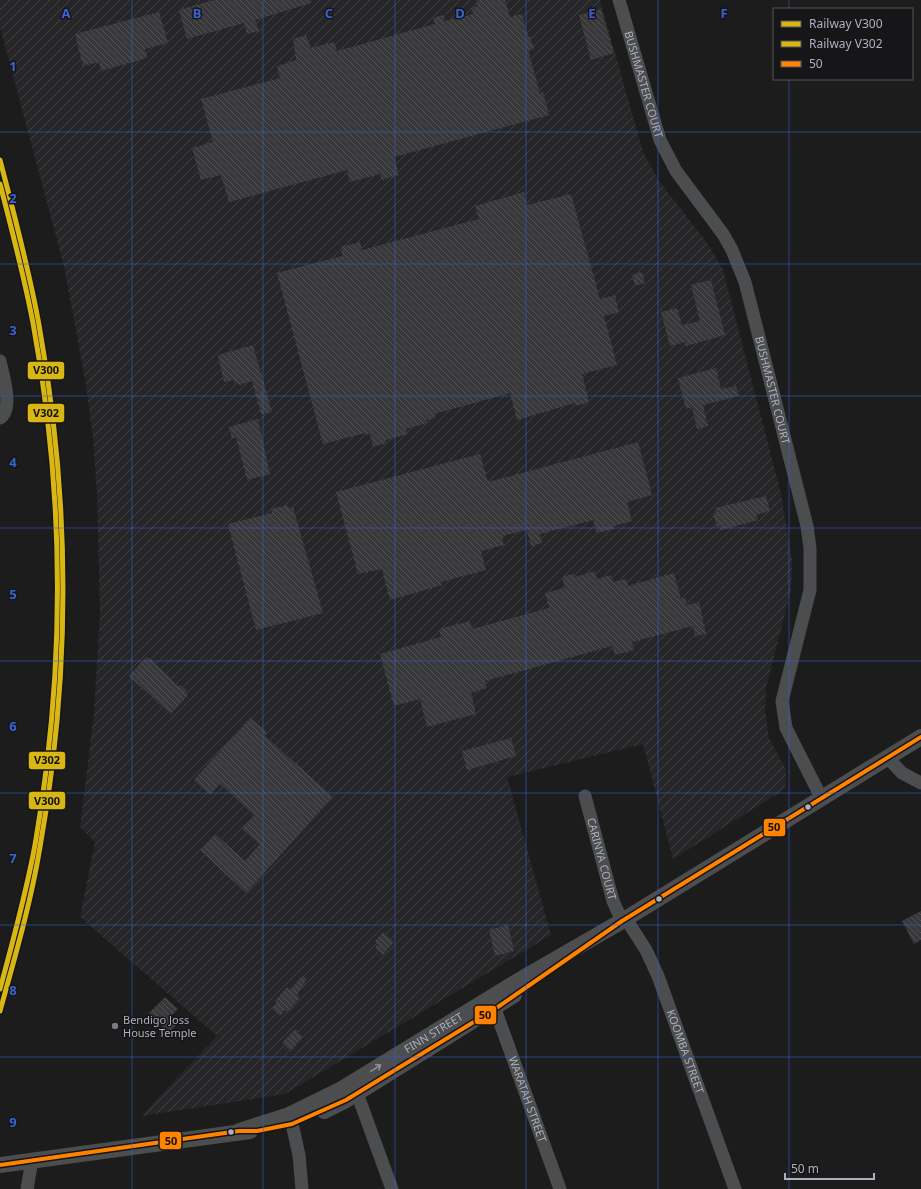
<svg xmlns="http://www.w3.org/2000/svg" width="921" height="1189" viewBox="0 0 921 1189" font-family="'Noto Sans',sans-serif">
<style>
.industrial{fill:url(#industrial-furrows)}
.building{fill:url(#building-back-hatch)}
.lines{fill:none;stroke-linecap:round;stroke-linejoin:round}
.minor{stroke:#4b4d4f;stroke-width:13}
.tertiary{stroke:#4b4d4f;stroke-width:16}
.bus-1-casing{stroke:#161618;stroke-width:7}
.bus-1{stroke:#ff8200;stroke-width:4}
.rail-1-casing{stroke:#161618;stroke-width:8}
.rail-2-casing{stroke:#161618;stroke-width:8}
.rail-1{stroke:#d8b715;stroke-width:5}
.rail-2{stroke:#d8b715;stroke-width:5}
.oneway{stroke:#90929c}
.grid{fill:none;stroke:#3a62d3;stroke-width:1;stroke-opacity:0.55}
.bus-dot{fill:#adb0bd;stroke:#161618;stroke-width:1.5}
.poi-dot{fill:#7a7c85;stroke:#161618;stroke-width:1.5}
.labels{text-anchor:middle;stroke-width:3;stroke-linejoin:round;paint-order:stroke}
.street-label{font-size:11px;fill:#adb0bd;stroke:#161618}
.poi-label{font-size:11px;fill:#adb0bd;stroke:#161618;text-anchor:start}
.grid-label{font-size:13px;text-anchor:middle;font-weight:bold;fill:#3a62d3;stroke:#161618;stroke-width:3;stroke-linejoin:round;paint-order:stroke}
.line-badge{stroke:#161618;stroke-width:1.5}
.pale-badge-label{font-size:11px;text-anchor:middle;font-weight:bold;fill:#111}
</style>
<defs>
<pattern id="industrial-furrows" width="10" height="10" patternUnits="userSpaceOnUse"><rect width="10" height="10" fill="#262628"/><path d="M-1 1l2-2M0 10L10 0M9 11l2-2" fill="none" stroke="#434345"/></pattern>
<pattern id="building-back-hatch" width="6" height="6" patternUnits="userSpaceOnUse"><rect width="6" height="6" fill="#38383a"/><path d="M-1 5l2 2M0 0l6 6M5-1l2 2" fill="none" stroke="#525255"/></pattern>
</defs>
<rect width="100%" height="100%" fill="#1c1c1c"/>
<path class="industrial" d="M 0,0 L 600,0 L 643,152 L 659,181 L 708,244 L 723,270 L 781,494 L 792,560 L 791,590 L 766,688 L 765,710 L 769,738 L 786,770 L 785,789 L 673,859 L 643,744 L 507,777 L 551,935 L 285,1094 L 141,1116 L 217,1036 L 80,917 L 95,842 L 80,827 L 94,714 L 100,612 L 97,494 L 93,438 L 86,385 L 64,266 L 0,27 Z"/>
<g class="building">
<path d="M 214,0 L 311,0 L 311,3 L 255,20 L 259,31 L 247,34 L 244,23 L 187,39 L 179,10 Z"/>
<path d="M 476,0 L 505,0 L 510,17 L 522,14 L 528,37 L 530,36 L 534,49 L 528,50 L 540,93 L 543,92 L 549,115 L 394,157 L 399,175 L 382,180 L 380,174 L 350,182 L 347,170 L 229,202 L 221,175 L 201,180 L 192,148 L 213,142 L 201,99 L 280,78 L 277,66 L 296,60 L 293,39 L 306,35 L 311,48 L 334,42 L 337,51 L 435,24 L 433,18 L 443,15 L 445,21 L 473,14 L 472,8 L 478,6 Z"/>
<path d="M 601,9 L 614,53 L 591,60 L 579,15 Z"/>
<path d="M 159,12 L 168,43 L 145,49 L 147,58 L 101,71 L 99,62 L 83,66 L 75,34 Z"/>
<path d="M 524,192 L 527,205 L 571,194 L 600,299 L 615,295 L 619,312 L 604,316 L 617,365 L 582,374 L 589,402 L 576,406 L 575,403 L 517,420 L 510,393 L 434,414 L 435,418 L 426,420 L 427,423 L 406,429 L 408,434 L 386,440 L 386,443 L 373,447 L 370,434 L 365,435 L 365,433 L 323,444 L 277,273 L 342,256 L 341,247 L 360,242 L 362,250 L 479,219 L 475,206 Z"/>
<path d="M 642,272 L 645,283 L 635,286 L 632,275 Z"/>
<path d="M 711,280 L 725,335 L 686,346 L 685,342 L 670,346 L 661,312 L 677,308 L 682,325 L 700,321 L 691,285 Z"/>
<path d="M 253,345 L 272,412 L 261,414 L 252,381 L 239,385 L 238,382 L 234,383 L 234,380 L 224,382 L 218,355 Z"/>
<path d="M 716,368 L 721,389 L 736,386 L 739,396 L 703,405 L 708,426 L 697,429 L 692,407 L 686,409 L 678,378 Z"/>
<path d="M 258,419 L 270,474 L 247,480 L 236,437 L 232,439 L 229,427 Z"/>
<path d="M 638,442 L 652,495 L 627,502 L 632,521 L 614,526 L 614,529 L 597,533 L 593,520 L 540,534 L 542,543 L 531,546 L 527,530 L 502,536 L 504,545 L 481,551 L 486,570 L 441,582 L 442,585 L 390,600 L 382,569 L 358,574 L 336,492 L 480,454 L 488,482 Z"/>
<path d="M 766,496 L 770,511 L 756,515 L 758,520 L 721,530 L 720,526 L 717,527 L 713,513 L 716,513 L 715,508 Z"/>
<path d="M 288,505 L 289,508 L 293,507 L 323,613 L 256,630 L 228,524 L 272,513 L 271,509 Z"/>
<path d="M 595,571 L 597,579 L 611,575 L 613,582 L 626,579 L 628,586 L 674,573 L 681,599 L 685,598 L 687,605 L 699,602 L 706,634 L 695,636 L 693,626 L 632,642 L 634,650 L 615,655 L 612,646 L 485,681 L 487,688 L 471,693 L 476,714 L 427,727 L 420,699 L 394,706 L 380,654 L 441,637 L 439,629 L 470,621 L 472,629 L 549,608 L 545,593 L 565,588 L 562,577 L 574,574 L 575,577 Z"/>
<path d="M 146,657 L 148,659 L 150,658 L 178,686 L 180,685 L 187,691 L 185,693 L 188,695 L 171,714 L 129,676 Z"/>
<path d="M 250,718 L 267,732 L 264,735 L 333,797 L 246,893 L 200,850 L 215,834 L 245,861 L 260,844 L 242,829 L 254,815 L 220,784 L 210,795 L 194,780 Z"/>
<path d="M 511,738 L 516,756 L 467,770 L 462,751 Z"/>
<path d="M 921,911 L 921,940 L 914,944 L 902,921 Z"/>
<path d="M 508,925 L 514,951 L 495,956 L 489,930 Z"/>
<path d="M 383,932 L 394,942 L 383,955 L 375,948 L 378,944 L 375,941 Z"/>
<path d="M 302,976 L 307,979 L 297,995 L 300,998 L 287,1012 L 285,1010 L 280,1016 L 272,1008 L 277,1003 L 275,1001 L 287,987 L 290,990 Z"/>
<path d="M 165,997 L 178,1009 L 170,1017 L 177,1024 L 169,1033 L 149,1013 Z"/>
<path d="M 295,1029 L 303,1037 L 291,1051 L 282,1043 Z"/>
</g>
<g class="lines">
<g class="minor">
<path id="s1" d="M 619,0 L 660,140 L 676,171 L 723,234 L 732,250 L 745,282 L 807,526 L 810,548 L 810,590 L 782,701 L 786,728 L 821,797"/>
<path d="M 0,361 C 3,375 14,409 0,418"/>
<path d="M 887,757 L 902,773 L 921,783"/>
<path id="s2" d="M 585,796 L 613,901 L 622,921"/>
<path id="s3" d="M 626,919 L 646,950 L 658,976 L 735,1189"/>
<path id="s4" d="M 495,1009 L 560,1189"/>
<path d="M 357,1093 L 392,1189"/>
<path d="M 292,1124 L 299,1155 L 302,1189"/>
<path d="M 27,1189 L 32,1160"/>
</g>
<g class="tertiary">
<path d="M 324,1111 L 346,1100 L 514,995"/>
<path id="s5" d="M 239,1131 L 289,1115 L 340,1090 L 518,981 L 622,921 L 921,737"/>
<path d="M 0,1165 L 250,1131"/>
</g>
<defs>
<path id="bus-1" d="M 0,1165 L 239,1131 L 257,1131 L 292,1124 L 346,1100 L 495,1009 L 622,921 L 921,737"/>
</defs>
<use href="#bus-1" class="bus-1-casing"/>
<use href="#bus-1" class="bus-1"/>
<defs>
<path id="rail-1" d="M 0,160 C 14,214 29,269 39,325 C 70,497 71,674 40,847 C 31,902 15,957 0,1011"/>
<path id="rail-2" d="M 0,184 C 12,230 24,276 33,323 C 65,496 65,673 35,845 C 26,894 13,941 0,989"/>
</defs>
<use href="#rail-1" class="rail-1-casing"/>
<use href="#rail-2" class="rail-2-casing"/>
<use href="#rail-1" class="rail-1"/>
<use href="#rail-2" class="rail-2"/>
</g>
<defs><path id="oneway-shaft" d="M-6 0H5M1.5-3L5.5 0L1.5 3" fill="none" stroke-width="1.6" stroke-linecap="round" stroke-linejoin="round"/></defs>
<use class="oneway" href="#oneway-shaft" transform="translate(376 1068) rotate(-32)"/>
<path class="grid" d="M 132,0 L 132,1189M 263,0 L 263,1189M 395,0 L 395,1189M 526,0 L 526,1189M 658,0 L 658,1189M 789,0 L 789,9M 789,79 L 789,1189M 0,132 L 921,132M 0,264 L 921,264M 0,396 L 921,396M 0,528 L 921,528M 0,661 L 921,661M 0,793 L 921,793M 0,925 L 921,925M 0,1057 L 921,1057"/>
<g class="bus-dot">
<circle cx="808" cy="807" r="3.5"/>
<circle cx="659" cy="899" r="3.5"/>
<circle cx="231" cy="1132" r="3.5"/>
</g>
<circle class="poi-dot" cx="115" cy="1026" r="4"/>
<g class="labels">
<g class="street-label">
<text dy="4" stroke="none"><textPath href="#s1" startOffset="88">BUSHMASTER COURT</textPath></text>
<text dy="4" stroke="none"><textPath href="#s1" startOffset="424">BUSHMASTER COURT</textPath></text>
<text dy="4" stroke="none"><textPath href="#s2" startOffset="65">CARINYA COURT</textPath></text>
<text dy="4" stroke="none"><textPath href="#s5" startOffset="219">FINN STREET</textPath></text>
<text dy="4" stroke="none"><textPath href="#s3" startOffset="146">KOOMBA STREET</textPath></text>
<text dy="4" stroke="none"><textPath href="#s4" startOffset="96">WARATAH STREET</textPath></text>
</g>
<g class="poi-label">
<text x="123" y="1024">Bendigo Joss<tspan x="123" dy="13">House Temple</tspan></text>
</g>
</g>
<g class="grid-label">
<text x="66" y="18">A</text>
<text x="197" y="18">B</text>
<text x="329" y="18">C</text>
<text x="460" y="18">D</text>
<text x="592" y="18">E</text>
<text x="724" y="18">F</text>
<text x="13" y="71">1</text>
<text x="13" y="203">2</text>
<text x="13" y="335">3</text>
<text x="13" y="467">4</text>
<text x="13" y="599">5</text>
<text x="13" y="731">6</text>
<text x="13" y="863">7</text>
<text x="13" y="995">8</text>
<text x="13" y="1127">9</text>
</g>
<g class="line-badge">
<rect x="27" y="361" width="38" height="19" rx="4" fill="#d8b715"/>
<rect x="27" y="403" width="38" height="20" rx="4" fill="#d8b715"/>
<rect x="28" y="751" width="38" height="19" rx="4" fill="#d8b715"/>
<rect x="28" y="791" width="38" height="19" rx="4" fill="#d8b715"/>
<rect x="763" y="818" width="23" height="19" rx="4" fill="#ff8200"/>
<rect x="474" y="1005" width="23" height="20" rx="4" fill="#ff8200"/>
<rect x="159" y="1131" width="23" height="19" rx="4" fill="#ff8200"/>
</g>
<g class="pale-badge-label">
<text x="46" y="374">V300</text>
<text x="46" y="417">V302</text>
<text x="47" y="764">V302</text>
<text x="47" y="805">V300</text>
<text x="774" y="831">50</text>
<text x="485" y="1019">50</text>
<text x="171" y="1145">50</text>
</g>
<rect x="773" y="8" width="140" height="72" fill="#161618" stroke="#52545a"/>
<rect x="781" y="21" width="20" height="6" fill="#d8b715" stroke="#52545a"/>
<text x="809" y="28" font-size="12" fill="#adb0bd">Railway V300</text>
<rect x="781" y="41" width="20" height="6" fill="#d8b715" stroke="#52545a"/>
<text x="809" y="48" font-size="12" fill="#adb0bd">Railway V302</text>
<rect x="781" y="61" width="20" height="6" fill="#ff8200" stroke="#52545a"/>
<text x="809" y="68" font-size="12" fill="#adb0bd">50</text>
<path d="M785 1173v6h89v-6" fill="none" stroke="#adb0bd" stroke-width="2"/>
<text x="791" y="1173" font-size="12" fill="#adb0bd" stroke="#161618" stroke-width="3" paint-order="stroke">50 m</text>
</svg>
